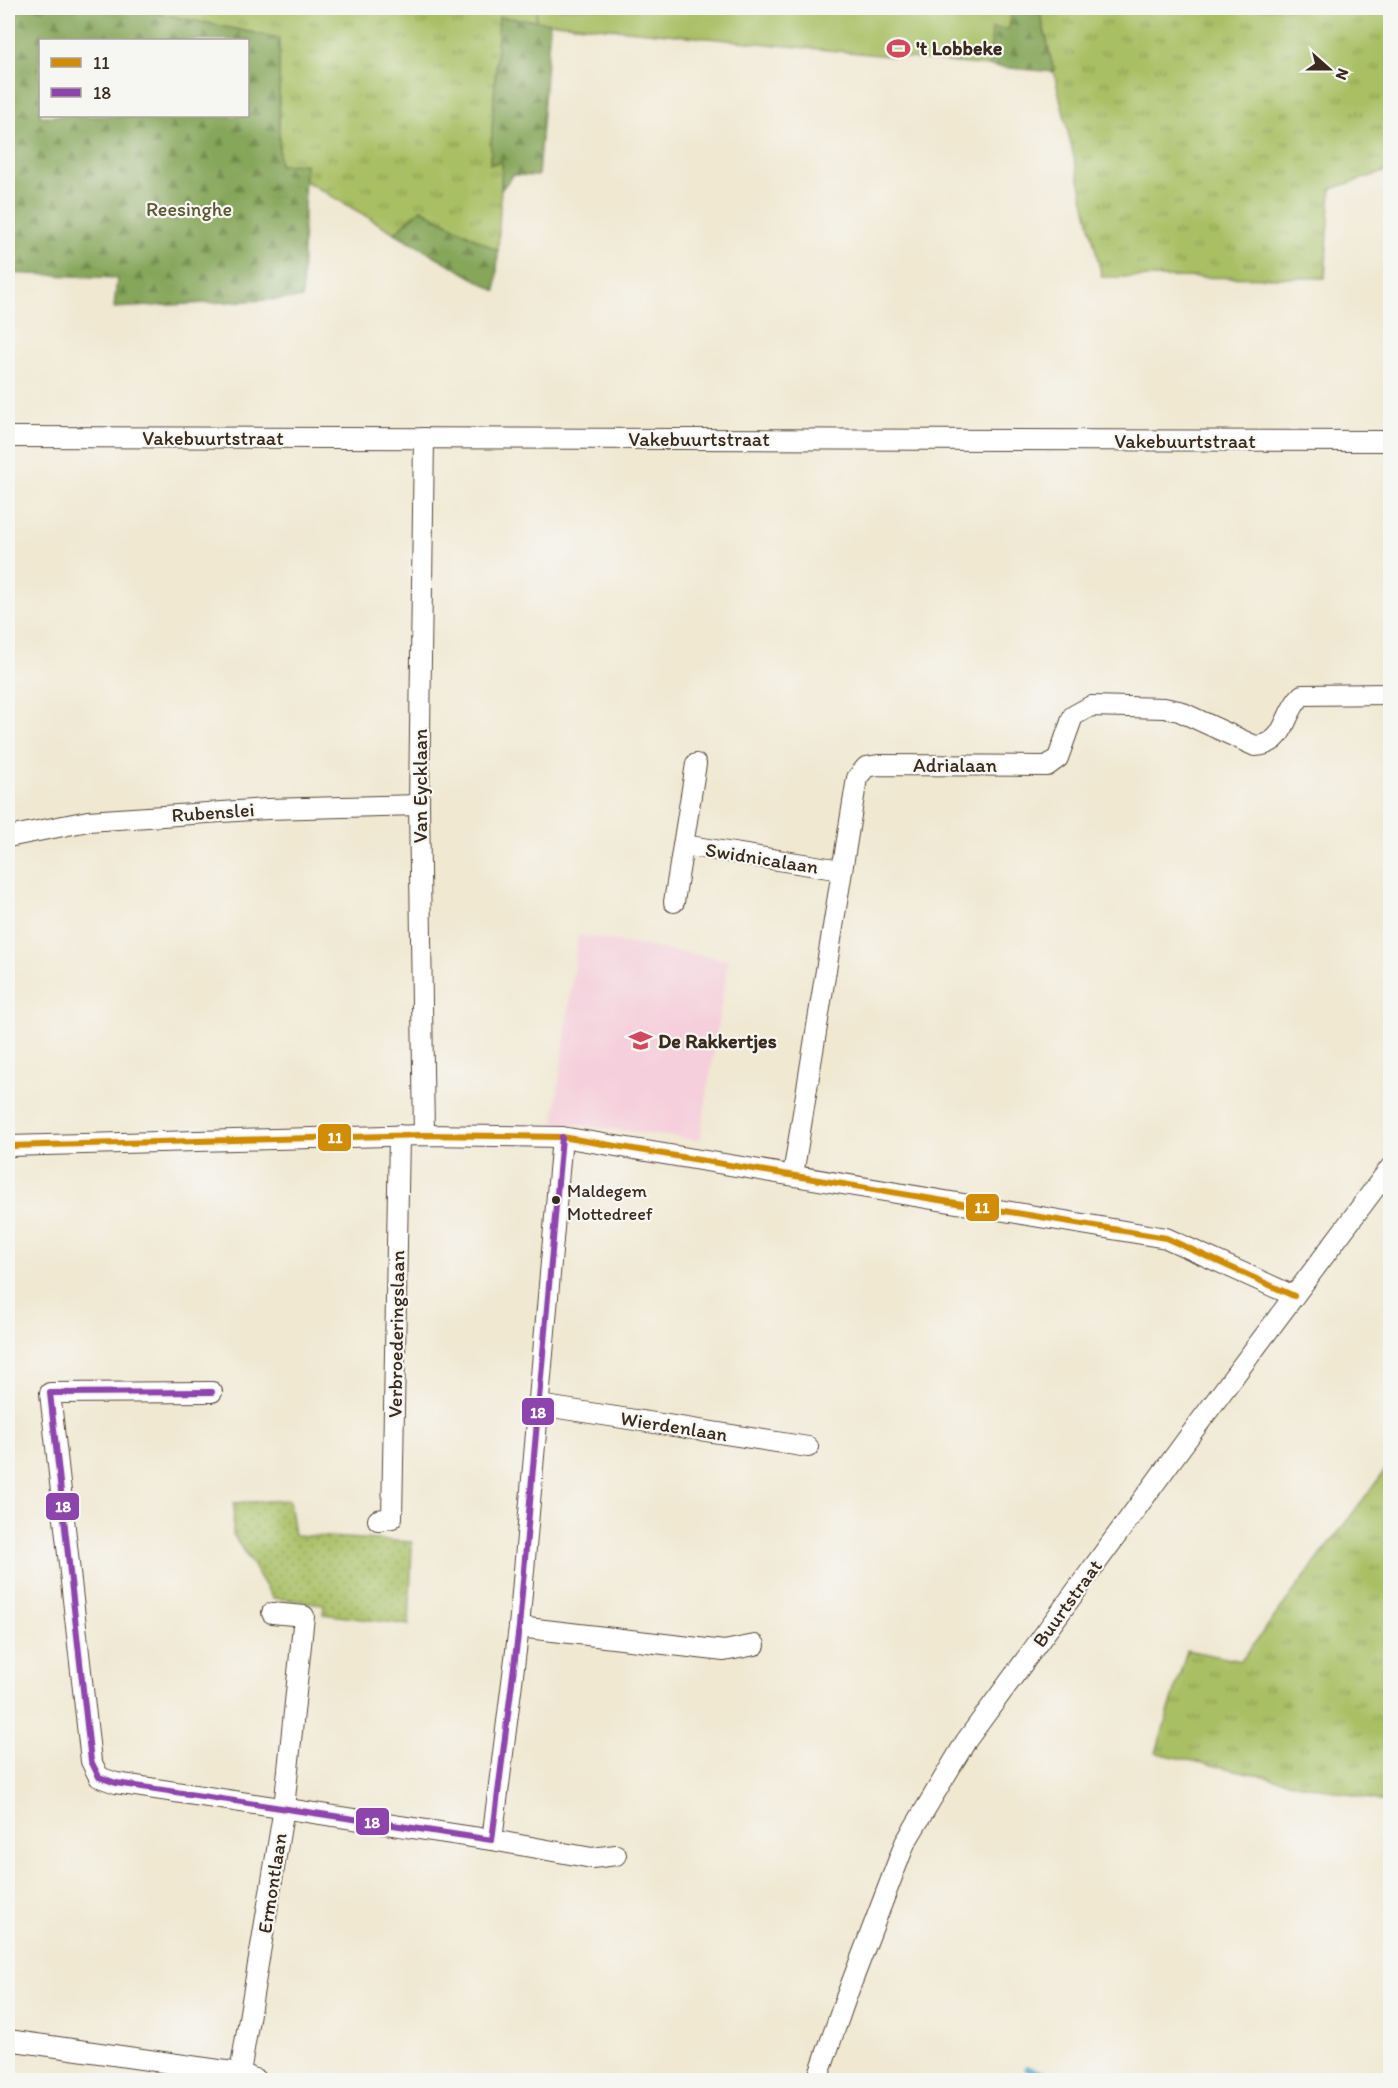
<svg xmlns="http://www.w3.org/2000/svg" width="1398" height="2088" viewBox="0 0 1398 2088" font-family="Itim,sans-serif">
<style>
.built{fill:#f5cfdb}
.grass{fill:url(#grass-tufts);stroke:#727441;stroke-width:1.5}
.forest{fill:url(#forest-firs);stroke:#60683c;stroke-width:1.5;fill-rule:evenodd}
.park{fill:url(#park-dots);stroke:#727441;stroke-width:1.5}
.pitch{fill:#a8bf64;stroke:#727441;stroke-width:1.5}
.lines{fill:none;stroke-linecap:round;stroke-linejoin:round}
.stream{stroke:#4fa7cc;stroke-width:6}
.minor-casing{stroke:#564639;stroke-width:22}
.minor{stroke:#fff;stroke-width:20}
.bus-1-casing{stroke:#f6f6f2;stroke-width:10}
.bus-2-casing{stroke:#f6f6f2;stroke-width:10}
.bus-1{stroke:#d18d06;stroke-width:6}
.bus-2{stroke:#8e44ad;stroke-width:6}
.bus-dot{fill:#3b2a1e;stroke:#f6f6f2;stroke-width:2}
.labels{text-anchor:middle;stroke-width:4.5;stroke-linejoin:round;paint-order:stroke}
.bus-label{font-size:18px;fill:#3b2a1e;stroke:#f6f6f2;text-anchor:start}
.poi-label{font-size:20px;font-weight:bold;fill:#3b2a1e;stroke:#f6f6f2;text-anchor:start}
.park-label{font-size:20px;fill:#5c5733;stroke:#f6f6f2}
.street-label{font-size:20px;fill:#3b2a1e;stroke:#f6f6f2}
.line-badge{stroke:#f6f6f2;stroke-width:2}
.badge-label{font-size:16px;text-anchor:middle;font-weight:bold;fill:#fff}
</style>
<defs>
<pattern id="grass-tufts" width="24" height="20" patternUnits="userSpaceOnUse" patternTransform="scale(1.5)"><rect width="24" height="20" fill="#a8bf64"/><path d="M3 7l-1-3M5 7V3M7 7l1-3M15 17l-1-3M17 17v-4M19 17l1-3" fill="none" stroke="#8a9b52"/></pattern>
<pattern id="forest-firs" width="22" height="20" patternUnits="userSpaceOnUse" patternTransform="scale(1.5)"><rect width="22" height="20" fill="#86a65a"/><path d="M5 1l3.5 6h-7zM16 11l3.5 6h-7z" fill="#6f874a"/></pattern>
<pattern id="park-dots" width="8" height="8" patternUnits="userSpaceOnUse" patternTransform="scale(1.5)"><rect width="8" height="8" fill="#a8bf64"/><path d="M2 2h.1M6 6h.1" fill="none" stroke="#8a9b52" stroke-width="1.8" stroke-linecap="round"/></pattern>
</defs>
<rect width="100%" height="100%" fill="#f6f6f2"/>
<filter id="ink" filterUnits="userSpaceOnUse"><feTurbulence type="fractalNoise" baseFrequency=".0167" numOctaves="2"/><feDisplacementMap in="SourceGraphic" scale="12" xChannelSelector="R" yChannelSelector="G"/><feConvolveMatrix kernelMatrix="1 2 1 2 8 2 1 2 1" color-interpolation-filters="sRGB"/></filter>
<filter id="wash" filterUnits="userSpaceOnUse"><feTurbulence type="fractalNoise" baseFrequency=".008" numOctaves="4" result="noise"/><feDisplacementMap in="SourceGraphic" scale="24" xChannelSelector="R" yChannelSelector="G"/><feGaussianBlur stdDeviation="1.35" result="paint"/><feColorMatrix in="noise" values="0 0 0 0 0 0 0 0 0 0 0 0 0 0 0 0 0 1.4 0 .05"/><feComposite in="paint" operator="in"/></filter>
<g filter="url(#wash)">
<rect width="100%" height="100%" fill="#f0e8d1"/>
<path class="built" d="M 578,935 L 728,960 L 700,1140 L 554,1122 Z"/>
<g class="grass">
<path d="M 132,8 L 537,8 L 536,21 L 499,18 L 490,164 L 502,162 L 498,251 L 421,209 L 395,233 L 304,180 L 305,164 L 279,165 L 279,38 Z"/>
<path d="M 1039,8 L 1390,8 L 1390,170 L 1331,189 L 1325,278 L 1102,277 Z"/>
<path d="M 1390,1464 L 1390,1803 L 1156,1753 L 1187,1650 L 1241,1661 Z"/>
</g>
<g class="forest">
<path d="M 8,8 L 132,8 L 279,38 L 279,165 L 305,164 L 302,298 L 114,308 L 117,278 L 8,273 ZM 40,40 L 248,40 L 248,116 L 40,116 Z"/>
<path d="M 1027,8 L 1039,8 L 1054,72 L 989,66 L 992,28 L 1011,13 L 1027,10 Z"/>
<path d="M 499,17 L 550,22 L 538,176 L 513,175 L 501,190 L 502,162 L 490,164 Z"/>
<path d="M 421,209 L 498,251 L 496,291 L 395,233 Z"/>
</g>
<path class="park" d="M 289,1500 L 294,1535 L 412,1542 L 409,1625 L 323,1614 L 324,1604 L 273,1598 L 233,1534 L 234,1503 Z"/>
<path class="pitch" d="M 537,8 L 1027,8 L 1028,10 L 1011,13 L 1009,29 L 992,28 L 989,66 L 536,21 Z"/>
<g class="lines">
<path class="stream" d="M 1027,2068 L 1058,2080"/>
</g>
</g>
<g filter="url(#ink)">
<g class="lines">
<defs>
<g id="minor">
<path d="M 8,437 L 1390,441"/>
<path d="M 424,438 L 419,805 L 424,1135"/>
<path d="M 8,837 L 88,821 L 267,809 L 419,805"/>
<path d="M 683,845 L 841,870"/>
<path d="M 674,902 L 696,764"/>
<path d="M 8,1146 L 424,1135 L 562,1137 L 1166,1238 L 1294,1296"/>
<path d="M 793,1175 L 857,778 L 866,767 L 878,765 L 1047,766 L 1058,758 L 1073,716 L 1091,706 L 1164,708 L 1179,711 L 1255,746 C 1288,744 1282,714 1302,695 L 1390,694"/>
<path d="M 212,1392 L 50,1393 L 91,1761 L 99,1777 L 116,1783 L 492,1840 L 519,1627 L 562,1137"/>
<path d="M 539,1405 L 808,1447"/>
<path d="M 378,1520 L 392,1518 L 399,1135"/>
<path d="M 519,1627 L 724,1651 L 755,1645"/>
<path d="M 492,1840 L 592,1858 L 616,1855"/>
<path d="M 8,2040 L 240,2073 L 257,2080"/>
<path d="M 240,2073 L 284,1808 L 304,1616 L 272,1613"/>
<path d="M 817,2080 L 848,1992 L 905,1843 L 966,1741 L 1196,1427 L 1390,1168"/>
</g>
</defs>
<use href="#minor" class="minor-casing"/>
<use href="#minor" class="minor"/>
<defs>
<path id="bus-1" d="M 8,1146 L 424,1135 L 562,1137 L 1166,1238 L 1294,1296"/>
<path id="bus-2" d="M 212,1392 L 50,1393 L 91,1761 L 99,1777 L 116,1783 L 492,1840 L 519,1627 L 562,1137"/>
</defs>
<use href="#bus-1" class="bus-1-casing"/>
<use href="#bus-2" class="bus-2-casing"/>
<use href="#bus-1" class="bus-1"/>
<use href="#bus-2" class="bus-2"/>
</g>
</g>
<defs>
<symbol id="stadium-bare" viewBox="-9 -9 18 18"><path d="M0-5a6.5 5 0 1 0 0 10a6.5 5 0 1 0 0-10ZM-3.5-1.8h7v3.6h-7Z" fill="#d1495b" stroke="#f6f6f2" stroke-width="2.5" paint-order="stroke"/></symbol>
<symbol id="school-bare" viewBox="-9 -9 18 18"><path d="M0-5L7-2L0 1L-7-2ZM-4 1L0 2.5L4 1V4Q0 6-4 4Z" fill="#d1495b" stroke="#f6f6f2" stroke-width="2.5" paint-order="stroke"/></symbol>
</defs>
<g fill-rule="evenodd">
<use href="#stadium-bare" x="882" y="32" width="33" height="33"/>
<use href="#school-bare" x="624" y="1024" width="33" height="33"/>
</g>
<circle class="bus-dot" cx="556" cy="1200" r="5"/>
<g class="labels">
<g class="bus-label">
<text x="567" y="1197">Maldegem<tspan x="567" dy="23">Mottedreef</tspan></text>
</g>
<g class="poi-label">
<text x="916" y="55">'t Lobbeke</text>
<text x="658" y="1048">De Rakkertjes</text>
</g>
<g class="park-label">
<text x="189" y="216">Reesinghe</text>
</g>
<g class="street-label">
<text x="213" y="445">Vakebuurtstraat</text>
<text x="699" y="446">Vakebuurtstraat</text>
<text x="1185" y="448">Vakebuurtstraat</text>
<text x="955" y="772">Adrialaan</text>
<text transform="translate(420 786) rotate(-90)" y="7">Van Eycklaan</text>
<text transform="translate(213 812) rotate(-4)" y="7">Rubenslei</text>
<text transform="translate(762 858) rotate(9)" y="7">Swidnicalaan</text>
<text transform="translate(396 1334) rotate(-89)" y="7">Verbroederingslaan</text>
<text transform="translate(674 1426) rotate(9)" y="7">Wierdenlaan</text>
<text transform="translate(1067 1603) rotate(-54)" y="7">Buurtstraat</text>
<text transform="translate(272 1883) rotate(-81)" y="7">Ermontlaan</text>
</g>
</g>
<g class="line-badge">
<rect x="317" y="1123" width="35" height="29" rx="6" fill="#d18d06"/>
<rect x="965" y="1193" width="35" height="29" rx="6" fill="#d18d06"/>
<rect x="521" y="1397" width="34" height="29" rx="6" fill="#8e44ad"/>
<rect x="45" y="1492" width="35" height="29" rx="6" fill="#8e44ad"/>
<rect x="355" y="1807" width="35" height="29" rx="6" fill="#8e44ad"/>
</g>
<g class="badge-label">
<text x="335" y="1143">11</text>
<text x="982" y="1213">11</text>
<text x="538" y="1418">18</text>
<text x="63" y="1512">18</text>
<text x="372" y="1828">18</text>
</g>
<rect width="1398" height="2088" fill="none" stroke="#f6f6f2" stroke-width="30"/>
<rect x="39" y="39" width="210" height="78" fill="#f6f6f2" stroke="#aba49d" stroke-width="1.5"/>
<rect x="51" y="58" width="30" height="9" fill="#d18d06" stroke="#aba49d" stroke-width="1.5"/>
<text x="93" y="69" font-size="18" fill="#3b2a1e">11</text>
<rect x="51" y="88" width="30" height="9" fill="#8e44ad" stroke="#aba49d" stroke-width="1.5"/>
<text x="93" y="99" font-size="18" fill="#3b2a1e">18</text>
<g transform="translate(1329 69) rotate(111)" stroke="#f6f6f2" stroke-width="4.5" paint-order="stroke">
<path d="M0-4.5L10 22L0 15L-10 22Z" fill="#3b2a1e"/>
<text y="-9" font-size="16" font-weight="bold" text-anchor="middle" fill="#3b2a1e">N</text>
</g>
</svg>
